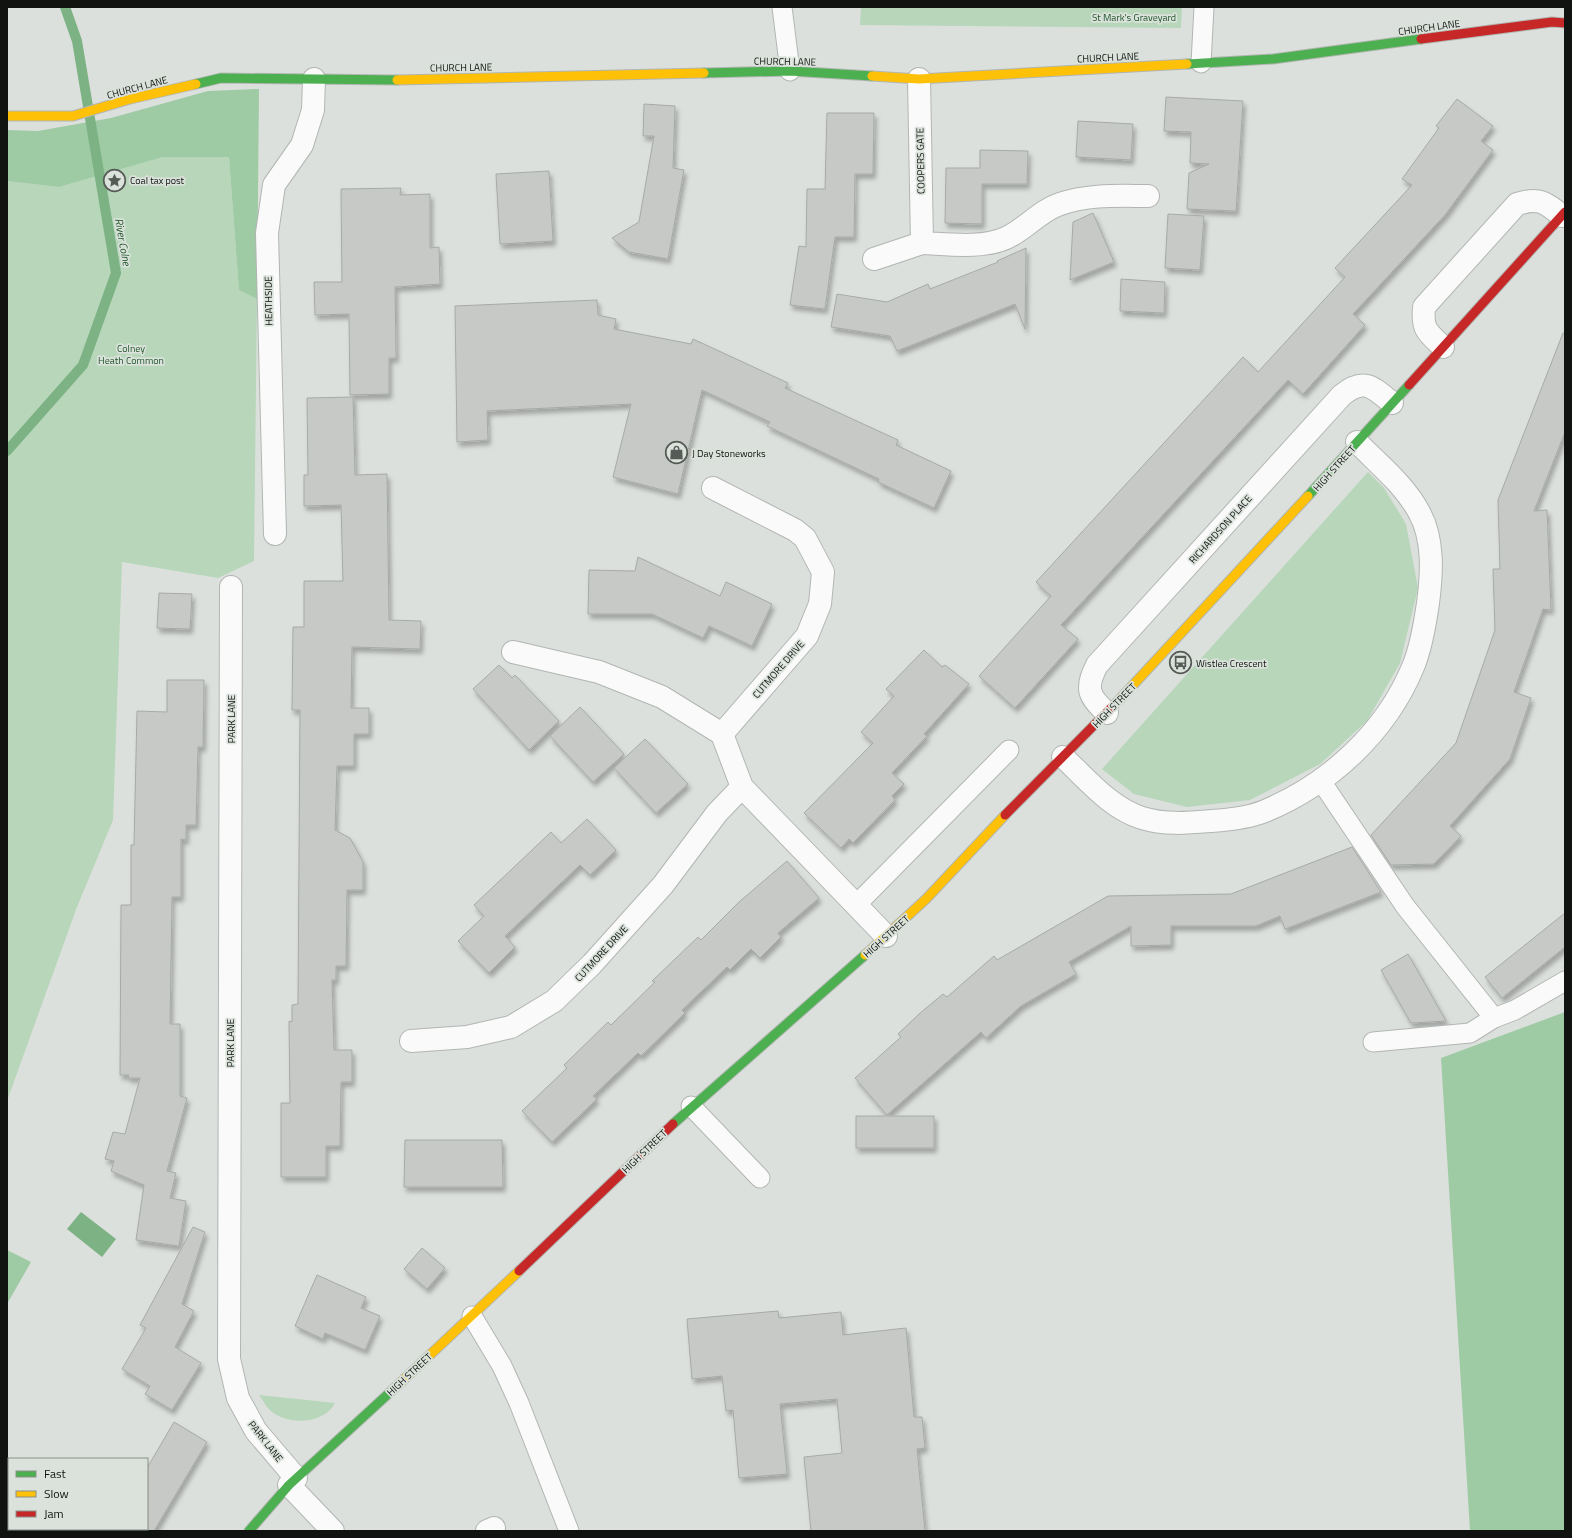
<svg xmlns="http://www.w3.org/2000/svg" width="1572" height="1538" viewBox="0 0 1572 1538" font-family="'Titillium Web',sans-serif">
<style>
.green{fill:#b7d6ba}
.forest{fill:#9ecaa4}
.water{fill:#7cb284}
.lines{fill:none;stroke-linecap:round;stroke-linejoin:round}
.stream{stroke:#7cb284;stroke-width:10}
.building{fill:#c6c9c6;stroke:#a7aaa7;filter:url(#shadow)}
.lane-casing{stroke:#b2b6b2;stroke-width:21}
.street-casing{stroke:#b2b6b2;stroke-width:24}
.fast-casing{stroke:#b2b6b2;stroke-width:11}
.slow-casing{stroke:#b2b6b2;stroke-width:11}
.jam-casing{stroke:#b2b6b2;stroke-width:11}
.lane{stroke:#fafafa;stroke-width:19}
.street{stroke:#fafafa;stroke-width:22}
.fast{stroke:#4caf50;stroke-width:9}
.slow{stroke:#ffc107;stroke-width:9}
.jam{stroke:#c62828;stroke-width:9}
.labels{text-anchor:middle;stroke-width:3.5;stroke-linejoin:round;paint-order:stroke}
.park-label{font-size:10px;fill:#1f5428;stroke:#dae2db}
.street-label{font-size:10px;fill:#101310;stroke:#dae2db}
.poi-label{font-size:10px;fill:#101310;stroke:#dae2db;text-anchor:start}
.water-label{font-size:11px;font-style:italic;fill:#1e5327;stroke:#dae2db}
</style>
<defs>
<filter id="shadow"><feDropShadow dx="2.5" dy="4.5" stdDeviation="2" flood-color="#0004"/></filter>
</defs>
<rect width="100%" height="100%" fill="#dce0dc"/>
<g class="green">
<path d="M 861,7 L 1182,7 L 1181,28 L 860,25 Z"/>
<path d="M 163,157 L 229,157 L 239,290 L 257,299 L 254,561 L 218,578 L 122,562 L 113,820 L 77,907 L 7,1101 L 7,181 L 59,187 Z"/>
<path d="M 1368,472 L 1384,488 L 1406,524 L 1418,588 L 1400,663 L 1367,721 L 1320,764 L 1250,800 L 1187,807 L 1134,794 L 1102,769 Z"/>
<path d="M 259,1395 L 335,1403 C 325,1424 288,1426 271,1411 C 266,1407 263,1400 259,1395 Z"/>
</g>
<g class="forest">
<path d="M 259,89 L 257,299 L 239,290 L 229,157 L 163,157 L 59,187 L 7,181 L 7,130 L 38,131 L 111,118 L 208,91 Z"/>
<path d="M 1565,1012 L 1565,1531 L 1470,1531 L 1441,1058 Z"/>
<path d="M 7,1250 L 31,1262 L 7,1304 Z"/>
</g>
<path class="water" d="M 81,1212 L 116,1239 L 102,1257 L 67,1229 Z"/>
<g class="lines">
<path class="stream" d="M 7,451 L 83,365 L 116,273 L 77,41 L 65,7"/>
</g>
<g class="building">
<path d="M 1166,97 L 1243,101 L 1236,211 L 1187,209 L 1189,173 L 1209,164 L 1190,163 L 1191,132 L 1164,131 Z"/>
<path d="M 1457,99 L 1493,126 L 1481,141 L 1493,150 L 1445,215 L 1353,314 L 1365,325 L 1303,394 L 1288,380 L 1061,625 L 1078,639 L 1015,708 L 979,676 L 1051,596 L 1036,582 L 1243,357 L 1258,372 L 1345,277 L 1335,268 L 1412,185 L 1402,179 L 1439,128 L 1436,126 Z"/>
<path d="M 644,104 L 675,106 L 673,168 L 684,170 L 668,259 L 629,252 L 612,238 L 639,222 L 654,136 L 643,136 Z"/>
<path d="M 827,113 L 874,113 L 873,174 L 855,174 L 854,237 L 835,237 L 825,309 L 790,305 L 799,246 L 806,247 L 807,189 L 825,189 Z"/>
<path d="M 1078,121 L 1133,124 L 1131,160 L 1076,157 Z"/>
<path d="M 980,150 L 1028,151 L 1027,184 L 982,184 L 982,224 L 945,223 L 946,168 L 980,168 Z"/>
<path d="M 549,171 L 553,241 L 500,244 L 496,174 Z"/>
<path d="M 401,188 L 400,195 L 430,194 L 430,248 L 439,247 L 440,284 L 395,287 L 396,358 L 389,358 L 389,394 L 350,395 L 349,314 L 315,315 L 314,282 L 342,282 L 341,189 Z"/>
<path d="M 1093,213 L 1114,262 L 1070,280 L 1073,222 Z"/>
<path d="M 1168,214 L 1204,216 L 1200,270 L 1165,268 Z"/>
<path d="M 1026,248 L 1025,329 L 1015,304 L 897,351 L 890,336 L 831,327 L 837,294 L 887,302 L 928,284 L 930,289 L 998,262 L 997,261 Z"/>
<path d="M 1121,279 L 1165,282 L 1164,313 L 1120,311 Z"/>
<path d="M 597,300 L 598,315 L 616,319 L 614,329 L 691,344 L 693,339 L 788,383 L 785,388 L 898,440 L 896,445 L 951,471 L 934,508 L 878,482 L 879,479 L 767,426 L 770,422 L 702,390 L 678,494 L 613,477 L 631,404 L 487,411 L 488,440 L 457,442 L 455,306 Z"/>
<path d="M 1563,333 L 1565,333 L 1565,432 L 1534,511 L 1547,510 L 1551,610 L 1543,609 L 1514,692 L 1531,698 L 1510,759 L 1450,826 L 1461,836 L 1434,864 L 1391,865 L 1371,835 L 1456,743 L 1495,630 L 1493,569 L 1500,569 L 1498,500 Z"/>
<path d="M 353,397 L 355,475 L 387,474 L 389,620 L 421,621 L 420,649 L 352,647 L 351,708 L 369,708 L 369,734 L 354,734 L 354,766 L 337,766 L 335,830 L 350,838 L 363,862 L 363,890 L 347,890 L 346,966 L 336,966 L 336,980 L 332,980 L 334,1050 L 352,1050 L 352,1082 L 341,1082 L 340,1146 L 326,1146 L 326,1177 L 281,1177 L 281,1103 L 290,1103 L 289,1021 L 292,1022 L 292,1005 L 298,1004 L 300,710 L 292,710 L 293,627 L 304,627 L 304,581 L 343,581 L 341,505 L 304,506 L 304,475 L 308,475 L 307,398 Z"/>
<path d="M 638,557 L 720,596 L 726,582 L 772,604 L 752,646 L 709,626 L 703,638 L 652,614 L 588,614 L 589,570 L 635,571 Z"/>
<path d="M 159,593 L 192,594 L 190,629 L 157,628 Z"/>
<path d="M 924,650 L 942,667 L 945,665 L 969,684 L 924,734 L 927,736 L 892,773 L 904,784 L 892,796 L 895,800 L 853,843 L 849,839 L 841,848 L 804,813 L 873,743 L 861,732 L 894,696 L 886,689 Z"/>
<path d="M 499,665 L 512,678 L 515,675 L 559,721 L 529,750 L 473,689 Z"/>
<path d="M 167,680 L 204,680 L 203,747 L 198,747 L 196,825 L 186,825 L 186,840 L 181,839 L 181,897 L 172,897 L 170,1024 L 180,1024 L 180,1096 L 187,1098 L 167,1171 L 176,1173 L 170,1198 L 186,1201 L 179,1246 L 136,1240 L 144,1185 L 111,1171 L 114,1161 L 105,1159 L 113,1132 L 125,1134 L 140,1078 L 128,1078 L 129,1075 L 120,1075 L 121,905 L 131,905 L 131,845 L 134,845 L 137,711 L 167,712 Z"/>
<path d="M 580,707 L 624,754 L 593,782 L 550,736 Z"/>
<path d="M 645,739 L 688,784 L 656,813 L 614,768 Z"/>
<path d="M 587,819 L 616,850 L 590,875 L 580,865 L 505,936 L 515,947 L 489,973 L 458,941 L 484,916 L 474,905 L 551,832 L 561,843 Z"/>
<path d="M 1352,847 L 1381,892 L 1285,929 L 1280,916 L 1256,926 L 1171,926 L 1171,945 L 1131,946 L 1131,926 L 1069,962 L 1076,974 L 1021,1006 L 986,1038 L 981,1032 L 887,1115 L 855,1078 L 901,1037 L 898,1034 L 919,1014 L 943,994 L 947,997 L 994,956 L 997,960 L 1108,896 L 1231,894 Z"/>
<path d="M 787,861 L 819,898 L 778,933 L 781,937 L 760,958 L 751,949 L 730,970 L 727,967 L 682,1010 L 685,1013 L 641,1056 L 638,1053 L 593,1096 L 597,1099 L 552,1142 L 522,1111 L 567,1068 L 564,1065 L 608,1022 L 611,1025 L 655,982 L 652,981 L 698,937 L 701,940 L 739,902 Z"/>
<path d="M 1565,913 L 1565,947 L 1502,998 L 1485,977 Z"/>
<path d="M 1408,954 L 1446,1021 L 1411,1023 L 1381,970 Z"/>
<rect x="856" y="1116" width="78" height="32"/>
<path d="M 405,1140 L 502,1140 L 503,1187 L 404,1187 Z"/>
<path d="M 193,1227 L 205,1232 L 182,1304 L 194,1311 L 175,1347 L 201,1363 L 172,1410 L 145,1394 L 150,1386 L 122,1369 L 146,1328 L 140,1325 Z"/>
<path d="M 422,1248 L 445,1268 L 427,1289 L 404,1269 Z"/>
<path d="M 317,1275 L 366,1297 L 361,1308 L 380,1316 L 365,1350 L 325,1333 L 323,1339 L 295,1326 Z"/>
<path d="M 778,1311 L 779,1318 L 841,1312 L 843,1335 L 906,1328 L 914,1417 L 922,1417 L 925,1448 L 917,1449 L 925,1531 L 811,1531 L 804,1457 L 842,1453 L 837,1399 L 780,1404 L 787,1474 L 739,1478 L 733,1410 L 726,1411 L 722,1376 L 692,1379 L 687,1319 Z"/>
<path d="M 174,1422 L 207,1442 L 154,1531 L 147,1531 L 147,1468 Z"/>
</g>
<g class="lines">
<defs>
<g id="lane">
<path d="M 782,7 L 790,71"/>
<path d="M 1201,63 L 1204,7"/>
<path d="M 1321,781 L 1405,906 L 1494,1018"/>
<path d="M 856,905 L 1009,750"/>
<path d="M 1373,1042 L 1470,1033 L 1494,1018 L 1515,1010 L 1565,981"/>
<path d="M 691,1106 L 760,1178"/>
<path d="M 472,1316 L 502,1366 L 519,1403 L 569,1531"/>
</g>
<g id="street">
<path d="M 919,79 L 922,243 C 947,244 982,249 1006,238 C 1026,229 1039,211 1060,204 C 1089,194 1119,196 1148,196"/>
<path d="M 874,259 L 922,243"/>
<path d="M 1443,347 C 1427,332 1422,330 1424,307 L 1517,204 C 1539,197 1545,202 1562,216"/>
<path d="M 713,488 L 795,530 L 805,538 L 823,572 L 820,604 L 807,636 L 722,734"/>
<path d="M 275,534 L 267,233 L 274,185 L 302,145 L 313,110 L 314,79"/>
<path d="M 231,587 L 229,1359 L 238,1398 L 256,1431 L 296,1478"/>
<path d="M 513,652 L 599,672 L 662,697 L 722,734 L 742,787 L 886,936"/>
<path d="M 1107,713 C 1088,696 1085,688 1097,665 L 1342,395 C 1364,377 1373,387 1392,403"/>
<path d="M 1063,757 C 1087,779 1110,808 1142,818 C 1165,825 1187,823 1211,821 C 1226,820 1251,817 1265,811 C 1330,784 1386,732 1413,667 C 1421,648 1425,624 1428,603 C 1432,573 1434,539 1419,512 C 1404,484 1378,464 1357,442"/>
<path d="M 411,1041 L 467,1037 L 511,1027 L 554,1001 L 592,964 L 663,885 L 717,813 L 742,787"/>
<path d="M 289,1485 L 333,1531"/>
<path d="M 487,1531 L 494,1528"/>
</g>
<g id="fast">
<path d="M 1187,64 L 1273,59 L 1421,39"/>
<path d="M 704,73 L 790,71 L 872,76"/>
<path d="M 196,84 L 221,78 L 397,80"/>
<path d="M 1308,496 L 1409,385"/>
<path d="M 673,1124 L 865,955"/>
<path d="M 249,1531 L 289,1485 L 399,1384"/>
</g>
<g id="slow">
<path d="M 872,76 L 919,79 L 1187,64"/>
<path d="M 397,80 L 704,73"/>
<path d="M 7,116 L 73,116 L 130,99 L 196,84"/>
<path d="M 1121,698 L 1308,496"/>
<path d="M 865,955 L 926,899 L 1005,815"/>
<path d="M 399,1384 L 519,1271"/>
</g>
<g id="jam">
<path d="M 1421,39 L 1552,22 L 1565,23"/>
<path d="M 1409,385 L 1565,212"/>
<path d="M 1005,815 L 1121,698"/>
<path d="M 519,1271 L 673,1124"/>
</g>
</defs>
<use href="#lane" class="lane-casing"/>
<use href="#street" class="street-casing"/>
<use href="#fast" class="fast-casing"/>
<use href="#slow" class="slow-casing"/>
<use href="#jam" class="jam-casing"/>
<use href="#lane" class="lane"/>
<use href="#street" class="street"/>
<use href="#fast" class="fast"/>
<use href="#slow" class="slow"/>
<use href="#jam" class="jam"/>
</g>
<defs>
<symbol id="sight-ring" viewBox="-11 -11 22 22"><circle r="9.5" fill="#dae2db" stroke="#575b57" stroke-width="1.5"/><path d="M0-6L1.8-2.2L6-1.7L2.9 1.2L3.7 5.4L0 3.3L-3.7 5.4L-2.9 1.2L-6-1.7L-1.8-2.2Z" fill="#575b57"/></symbol>
<symbol id="shop-ring" viewBox="-11 -11 22 22"><circle r="9.5" fill="#dae2db" stroke="#575b57" stroke-width="1.5"/><path d="M-5-2.5h2.3a2.7 3.5 0 0 1 5.4 0H5L5.5 6h-11ZM-1.5-2.5h3a1.5 2.3 0 0 0-3 0Z" fill="#575b57"/></symbol>
<symbol id="bus-ring" viewBox="-11 -11 22 22"><circle r="9.5" fill="#dae2db" stroke="#575b57" stroke-width="1.5"/><path d="M-5-6H5V4H4V6H2V4H-2V6H-4V4H-5ZM-3.5-4V0h7V-4ZM-3.5 1.2v1.5H-2V1.2ZM2 1.2v1.5H3.5V1.2Z" fill="#575b57"/></symbol>
</defs>
<g fill-rule="evenodd">
<use href="#sight-ring" x="102" y="168" width="25" height="25"/>
<use href="#shop-ring" x="664" y="440" width="25" height="25"/>
<use href="#bus-ring" x="1168" y="650" width="25" height="25"/>
</g>
<g class="labels">
<g class="park-label">
<text x="1134" y="21">St Mark's Graveyard</text>
<text x="131" y="352">Colney<tspan x="131" dy="12">Heath Common</tspan></text>
</g>
<g class="street-label">
<text transform="translate(1429 27) rotate(-8)" y="4">CHURCH LANE</text>
<text transform="translate(1108 57) rotate(-3)" y="4">CHURCH LANE</text>
<text transform="translate(785 61) rotate(1)" y="4">CHURCH LANE</text>
<text transform="translate(461 67) rotate(-1)" y="4">CHURCH LANE</text>
<text transform="translate(137 87) rotate(-15)" y="4">CHURCH LANE</text>
<text transform="translate(920 161) rotate(-91)" y="4">COOPERS GATE</text>
<text transform="translate(268 301) rotate(-91)" y="4">HEATHSIDE</text>
<text transform="translate(1334 468) rotate(-48)" y="4">HIGH STREET</text>
<text transform="translate(1220 529) rotate(-48)" y="4">RICHARDSON PLACE</text>
<text transform="translate(778 669) rotate(-49)" y="4">CUTMORE DRIVE</text>
<text transform="translate(1114 705) rotate(-46)" y="4">HIGH STREET</text>
<text transform="translate(231 719) rotate(-90)" y="4">PARK LANE</text>
<text transform="translate(886 936) rotate(-42)" y="4">HIGH STREET</text>
<text transform="translate(601 953) rotate(-47)" y="4">CUTMORE DRIVE</text>
<text transform="translate(230 1043) rotate(-90)" y="4">PARK LANE</text>
<text transform="translate(644 1151) rotate(-44)" y="4">HIGH STREET</text>
<text transform="translate(409 1374) rotate(-43)" y="4">HIGH STREET</text>
<text transform="translate(266 1441) rotate(52)" y="4">PARK LANE</text>
</g>
<g class="poi-label">
<text x="130" y="184">Coal tax post</text>
<text x="692" y="457">J Day Stoneworks</text>
<text x="1196" y="667">Wistlea Crescent</text>
</g>
<g class="water-label">
<text transform="translate(123 242) rotate(80)" y="4">River Colne</text>
</g>
</g>
<rect width="1572" height="1538" fill="none" stroke="#101310" stroke-width="16"/>
<rect x="8" y="1458" width="140" height="72" fill="#dae2db" stroke="#898f8a"/>
<rect x="16" y="1471" width="20" height="6" fill="#4caf50" stroke="#898f8a"/>
<text x="44" y="1478" font-size="12" fill="#101310">Fast</text>
<rect x="16" y="1491" width="20" height="6" fill="#ffc107" stroke="#898f8a"/>
<text x="44" y="1498" font-size="12" fill="#101310">Slow</text>
<rect x="16" y="1511" width="20" height="6" fill="#c62828" stroke="#898f8a"/>
<text x="44" y="1518" font-size="12" fill="#101310">Jam</text>
</svg>
